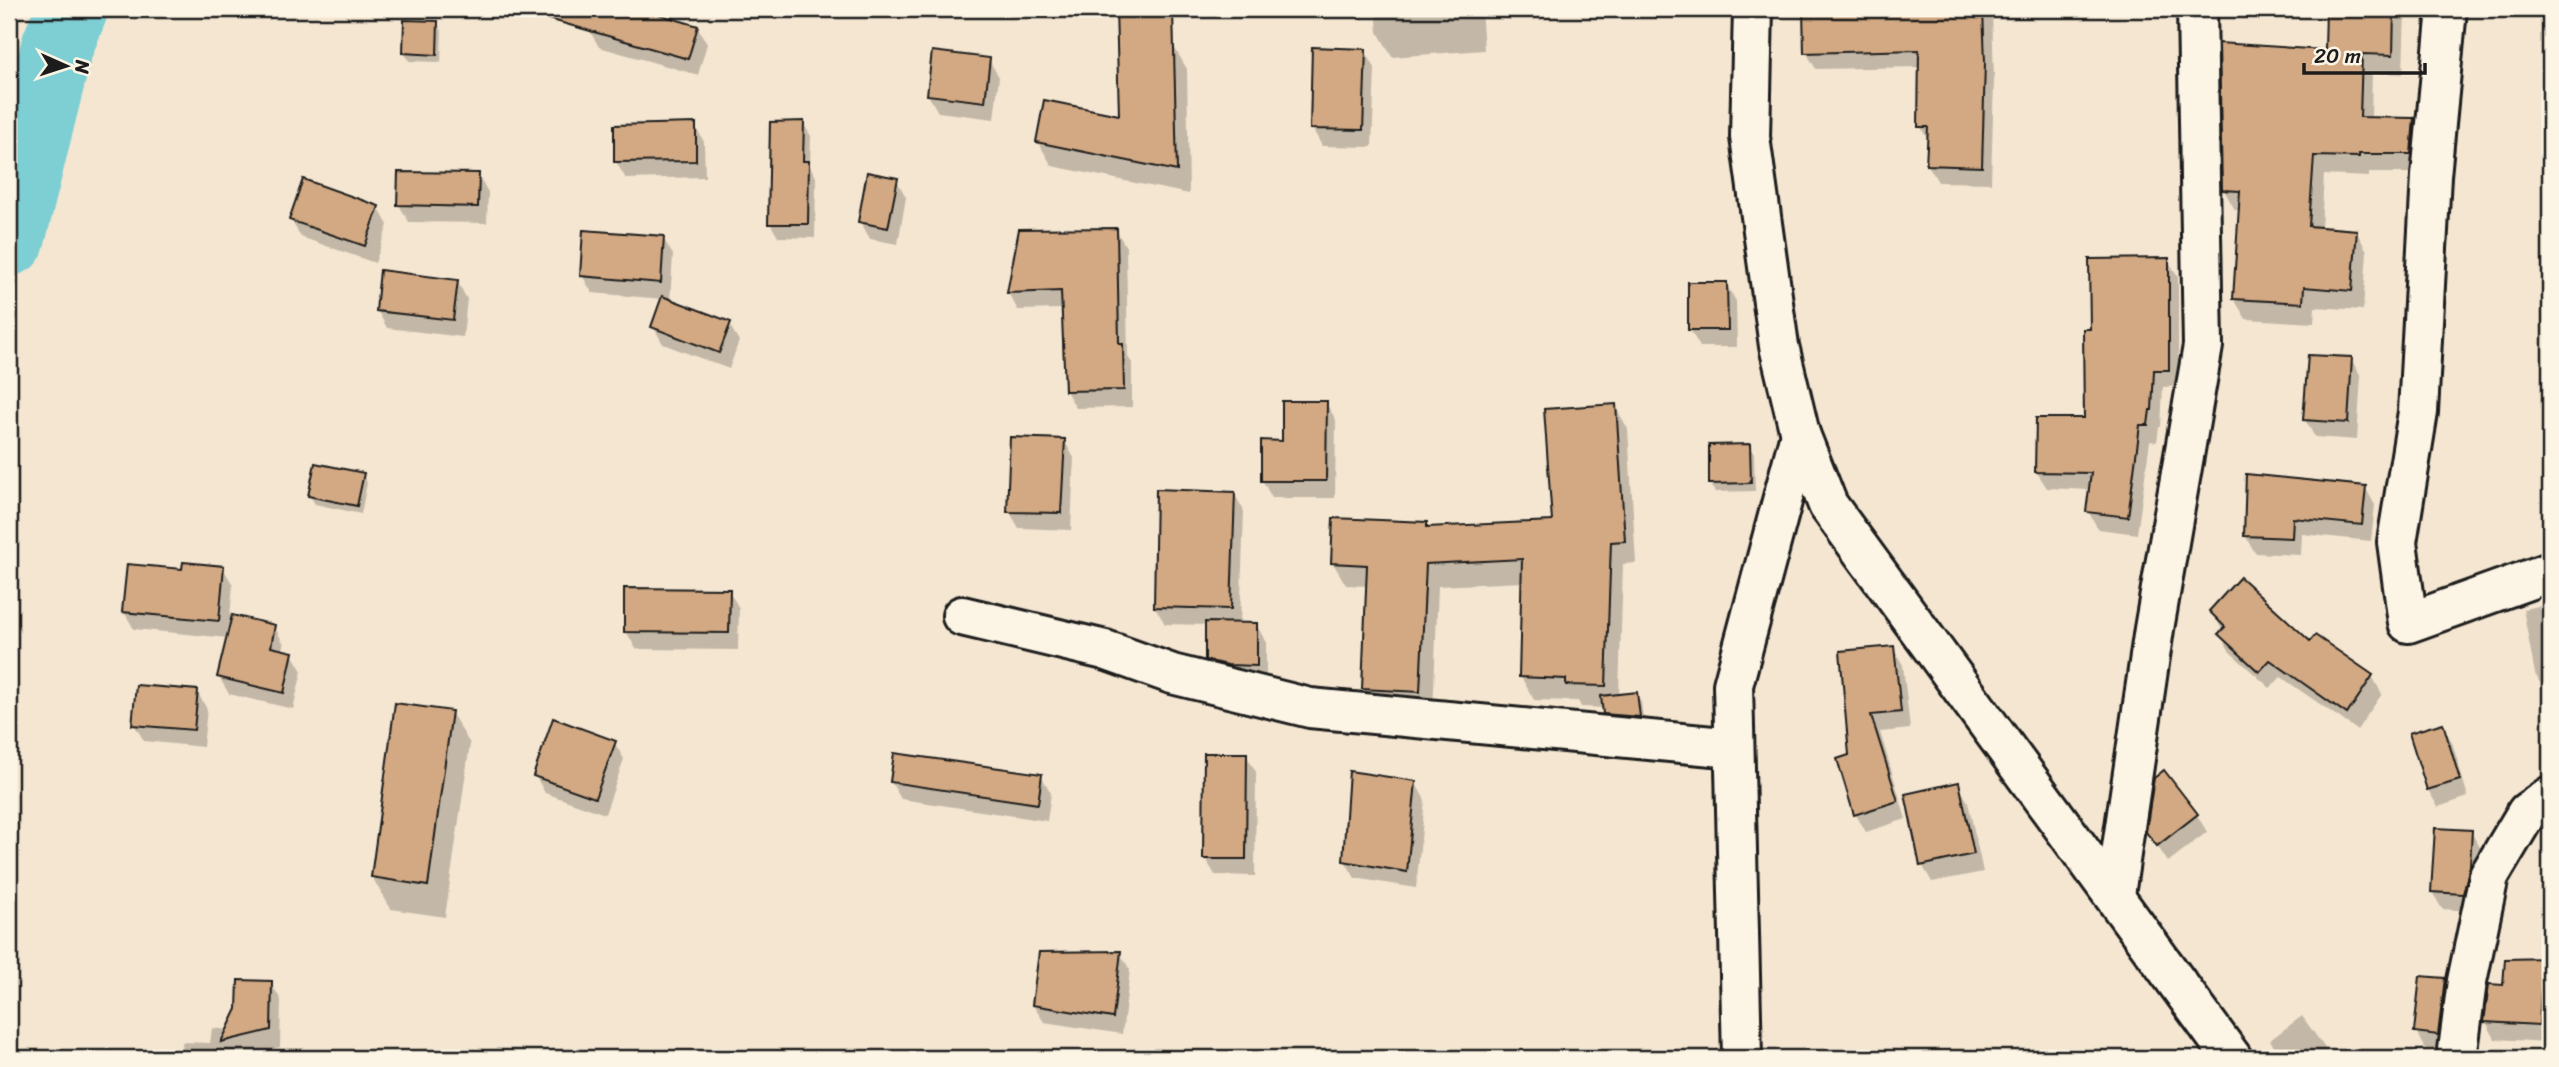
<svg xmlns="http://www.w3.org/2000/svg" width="2559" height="1067" viewBox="0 0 2559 1067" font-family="Sriracha,sans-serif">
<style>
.shadow{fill:#0003}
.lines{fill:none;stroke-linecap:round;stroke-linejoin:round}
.river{stroke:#7dcfd4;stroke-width:72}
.building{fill:#d2a983;stroke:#1c1c1c;stroke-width:2}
.street-casing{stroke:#1c1c1c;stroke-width:44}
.street{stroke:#fcf5e5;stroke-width:38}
</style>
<rect width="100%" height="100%" fill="#f4e6d1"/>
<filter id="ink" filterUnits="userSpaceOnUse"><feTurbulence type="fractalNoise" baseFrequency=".0143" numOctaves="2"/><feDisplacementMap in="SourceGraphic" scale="14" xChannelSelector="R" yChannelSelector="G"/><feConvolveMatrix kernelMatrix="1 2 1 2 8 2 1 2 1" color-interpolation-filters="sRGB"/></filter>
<g filter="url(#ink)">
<g class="shadow">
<path d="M 558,9 L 635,9 L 697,27 L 707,44 L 698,75 L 599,47 L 589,30 Z"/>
<path d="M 895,9 L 932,9 L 932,10 Z"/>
<path d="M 1128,9 L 1186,9 L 1186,15 L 1132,16 Z"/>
<path d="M 1376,9 L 1481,9 L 1484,50 L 1392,57 L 1378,32 Z"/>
<path d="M 1805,9 L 1992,9 L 1994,80 L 1991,183 L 1938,182 L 1928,165 L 1929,142 L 1920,126 L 1921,67 L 1816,69 L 1806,52 Z"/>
<path d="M 2328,9 L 2405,9 L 2403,74 L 2372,73 L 2371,119 L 2413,120 L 2425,140 L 2422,173 L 2369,173 L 2369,177 L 2324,175 L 2321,229 L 2356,231 L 2367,251 L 2363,310 L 2315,307 L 2314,323 L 2246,319 L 2234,299 L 2240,210 L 2235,210 L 2224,190 L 2327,52 Z"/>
<path d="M 437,22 L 442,31 L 441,62 L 409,61 L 404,52 Z"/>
<path d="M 1173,45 L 1187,69 L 1189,194 L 1052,166 L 1038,142 L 1121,117 Z"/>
<path d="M 1365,50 L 1375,68 L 1372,147 L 1322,146 L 1312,128 Z"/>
<path d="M 989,60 L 999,77 L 994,119 L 938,112 L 928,95 Z"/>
<path d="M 803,123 L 811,136 L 810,166 L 816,177 L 815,238 L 778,237 L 770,223 Z"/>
<path d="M 695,125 L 704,142 L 705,177 L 626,179 L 616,162 Z"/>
<path d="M 478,175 L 488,192 L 487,223 L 409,222 L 399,205 Z"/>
<path d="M 896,179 L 906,197 L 898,244 L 870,239 L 860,221 Z"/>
<path d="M 378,207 L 388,225 L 375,263 L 301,237 L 291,220 Z"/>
<path d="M 1116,230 L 1126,247 L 1128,357 L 1132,363 L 1132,407 L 1076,408 L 1066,391 L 1063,309 L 1018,310 L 1008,293 L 1021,231 Z"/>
<path d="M 663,238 L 673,255 L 670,301 L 729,324 L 739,341 L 729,369 L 663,344 L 653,326 L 663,299 L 592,293 L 582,275 Z"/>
<path d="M 2168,260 L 2178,277 L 2178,386 L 2163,387 L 2161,427 L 2159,427 L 2157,442 L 2150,441 L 2137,534 L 2098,529 L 2088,511 L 2091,490 L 2047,488 L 2036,471 L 2086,420 L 2092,331 Z"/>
<path d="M 457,281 L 467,299 L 463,337 L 387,328 L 377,310 Z"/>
<path d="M 1726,284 L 1736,301 L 1737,347 L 1700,347 L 1690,330 Z"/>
<path d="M 2351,359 L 2361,376 L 2357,440 L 2315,437 L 2305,420 Z"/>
<path d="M 1326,403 L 1336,420 L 1335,498 L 1272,498 L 1262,480 Z"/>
<path d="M 1615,406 L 1628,429 L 1636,563 L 1623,564 L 1619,696 L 1636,694 L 1641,702 L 1644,725 L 1609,722 L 1604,708 L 1581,707 L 1578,701 L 1534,700 L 1521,677 L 1524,582 L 1438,586 L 1433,714 L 1376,711 L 1363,689 L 1368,586 L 1346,585 L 1333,563 L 1426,524 L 1429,528 L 1554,523 Z"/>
<path d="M 1064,440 L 1074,458 L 1071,530 L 1019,528 L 1009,511 Z"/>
<path d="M 1749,446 L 1754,454 L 1755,491 L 1715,492 L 1710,483 Z"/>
<path d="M 363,475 L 367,483 L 361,514 L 315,504 L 310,496 Z"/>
<path d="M 2365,487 L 2375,505 L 2371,541 L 2302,534 L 2301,555 L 2255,553 L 2245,535 Z"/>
<path d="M 1234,493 L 1244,511 L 1240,624 L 1256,624 L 1266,642 L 1266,683 L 1217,677 L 1207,659 L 1207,625 L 1165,624 L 1155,607 Z"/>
<path d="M 223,568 L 233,585 L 230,616 L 274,626 L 284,644 L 283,652 L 292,654 L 302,671 L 293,709 L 229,694 L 219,677 L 228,638 L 134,629 L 124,612 L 183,571 Z"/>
<path d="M 729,591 L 739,608 L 738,650 L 636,649 L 626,631 Z"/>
<path d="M 2550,604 L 2550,690 L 2545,691 L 2535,674 L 2523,609 Z"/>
<path d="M 2211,611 L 2311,644 L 2372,676 L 2382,694 L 2357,730 L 2281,677 L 2270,688 L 2230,652 L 2220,634 L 2223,631 Z"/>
<path d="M 1893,648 L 1903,665 L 1910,729 L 1880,732 L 1906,819 L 1866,832 L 1856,815 L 1839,760 L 1851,756 Z"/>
<path d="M 197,692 L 207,709 L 203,747 L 144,741 L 134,724 Z"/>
<path d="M 451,712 L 470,744 L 445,917 L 391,909 L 372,877 Z"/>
<path d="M 2442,725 L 2452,742 L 2468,797 L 2438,807 L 2428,790 Z"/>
<path d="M 614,742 L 624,759 L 605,814 L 545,793 L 535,775 Z"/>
<path d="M 1246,755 L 1256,772 L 1255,876 L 1215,875 L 1205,858 Z"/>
<path d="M 1041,775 L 1051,793 L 1047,821 L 901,799 L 891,782 Z"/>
<path d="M 1415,782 L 1425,800 L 1416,888 L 1355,878 L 1345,861 Z"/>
<path d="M 1958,784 L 1968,802 L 1983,872 L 1932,882 L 1922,865 Z"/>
<path d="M 2197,815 L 2207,832 L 2168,862 L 2148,832 Z"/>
<path d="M 2471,832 L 2481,849 L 2479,884 L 2472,911 L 2442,909 L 2432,892 Z"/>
<path d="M 1120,953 L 1130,970 L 1122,1034 L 1044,1022 L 1033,1005 Z"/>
<path d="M 2550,959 L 2549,1042 L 2495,1039 L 2486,1022 L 2505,987 L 2506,960 Z"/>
<path d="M 2444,980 L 2454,997 L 2447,1051 L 2426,1049 L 2416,1031 Z"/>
<path d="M 271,983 L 281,1000 L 280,1047 L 238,1058 L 183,1058 L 182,1042 L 210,1043 L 212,1028 L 229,1030 Z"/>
<path d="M 2302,1016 L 2329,1054 L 2331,1058 L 2280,1057 L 2270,1040 Z"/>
</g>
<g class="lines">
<path class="river" d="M 9,240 L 57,47 L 72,9"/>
</g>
<g class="building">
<path d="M 546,9 L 641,9 L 698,26 L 688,59 L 545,18 Z"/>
<path d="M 1116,9 L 1173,9 L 1177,171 L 1036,142 L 1044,100 L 1119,115 Z"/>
<path d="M 1803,9 L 1983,9 L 1985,62 L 1982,167 L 1926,165 L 1928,127 L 1918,127 L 1919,50 L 1804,53 Z"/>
<path d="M 2326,9 L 2394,9 L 2393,55 L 2362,54 L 2360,117 L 2414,118 L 2411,154 L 2359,154 L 2359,157 L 2314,156 L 2309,226 L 2357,230 L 2352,291 L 2304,287 L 2303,303 L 2233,299 L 2240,191 L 2222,190 L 2219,43 L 2325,50 Z"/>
<path d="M 404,20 L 438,21 L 437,55 L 403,53 Z"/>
<path d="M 1312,47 L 1366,49 L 1363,130 L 1310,129 Z"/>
<path d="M 932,51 L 990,58 L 985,102 L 927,95 Z"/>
<path d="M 804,121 L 803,161 L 809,161 L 808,224 L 768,224 L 770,122 Z"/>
<path d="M 696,123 L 696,161 L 614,162 L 614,125 Z"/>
<path d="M 398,172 L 479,173 L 478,207 L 397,205 Z"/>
<path d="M 867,172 L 898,178 L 888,228 L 858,222 Z"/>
<path d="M 303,179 L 379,206 L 365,246 L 289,220 Z"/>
<path d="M 1117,228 L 1119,344 L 1123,344 L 1124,390 L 1065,391 L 1061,291 L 1007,293 L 1019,229 Z"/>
<path d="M 583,230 L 664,236 L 661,283 L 580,276 Z"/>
<path d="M 2169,258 L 2169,370 L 2154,370 L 2152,410 L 2150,410 L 2148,425 L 2140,425 L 2128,517 L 2086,512 L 2091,473 L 2035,472 L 2036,418 L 2084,418 L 2083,329 L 2090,329 L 2089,259 Z"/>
<path d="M 380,270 L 458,280 L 453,320 L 376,311 Z"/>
<path d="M 1688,282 L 1727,282 L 1728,330 L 1688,330 Z"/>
<path d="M 662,296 L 731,322 L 719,353 L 651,327 Z"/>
<path d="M 2308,355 L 2352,357 L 2348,423 L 2303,420 Z"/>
<path d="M 1282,401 L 1327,401 L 1326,481 L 1261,481 L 1261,440 L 1282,441 Z"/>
<path d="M 1616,404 L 1625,541 L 1611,542 L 1606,686 L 1566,685 L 1566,679 L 1519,677 L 1522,559 L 1426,564 L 1420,692 L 1362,689 L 1367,565 L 1331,563 L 1333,518 L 1427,522 L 1427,527 L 1552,521 L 1544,409 Z"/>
<path d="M 1010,437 L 1065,439 L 1061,513 L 1007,512 Z"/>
<path d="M 1750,444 L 1751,483 L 1709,484 L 1709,445 Z"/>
<path d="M 315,463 L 364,473 L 357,506 L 308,496 Z"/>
<path d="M 2246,474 L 2366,486 L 2362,525 L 2293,518 L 2292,538 L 2244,536 Z"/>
<path d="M 1156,489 L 1235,492 L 1231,609 L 1154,607 Z"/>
<path d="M 183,562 L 224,566 L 219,621 L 122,612 L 127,564 L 182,569 Z"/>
<path d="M 2240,577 L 2310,641 L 2315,635 L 2373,675 L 2347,714 L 2270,660 L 2259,672 L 2218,634 L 2225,627 L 2209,611 Z"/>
<path d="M 624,588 L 730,589 L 729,633 L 624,632 Z"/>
<path d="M 232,615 L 275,625 L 271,647 L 293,652 L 284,693 L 217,677 Z"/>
<path d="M 1205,622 L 1257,623 L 1257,666 L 1228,665 L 1205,660 Z"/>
<path d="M 1894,646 L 1901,712 L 1871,715 L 1898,801 L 1854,815 L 1837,759 L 1849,755 L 1840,651 Z"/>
<path d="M 136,685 L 198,690 L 194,730 L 132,725 Z"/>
<path d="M 1637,692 L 1640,717 L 1603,714 L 1601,696 Z"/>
<path d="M 395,703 L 452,711 L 428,886 L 371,877 Z"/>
<path d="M 553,718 L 616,741 L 595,798 L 533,776 Z"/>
<path d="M 2443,723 L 2460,780 L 2427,790 L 2409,733 Z"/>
<path d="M 894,753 L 1042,774 L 1038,804 L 890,782 Z"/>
<path d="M 1204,753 L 1247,753 L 1246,859 L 1203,859 Z"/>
<path d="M 2164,770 L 2198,814 L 2157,846 L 2146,832 L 2154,778 Z"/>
<path d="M 1349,771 L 1416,781 L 1407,872 L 1343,861 Z"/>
<path d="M 1959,782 L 1974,854 L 1920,866 L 1905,794 Z"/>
<path d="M 2435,828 L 2472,830 L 2470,866 L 2463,894 L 2431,892 Z"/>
<path d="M 1121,951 L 1113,1018 L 1032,1005 L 1039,952 Z"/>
<path d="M 2550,958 L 2550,990 L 2541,991 L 2539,1025 L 2484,1022 L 2489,984 L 2503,985 L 2505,959 Z"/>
<path d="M 2420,976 L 2445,978 L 2438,1035 L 2414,1032 Z"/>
<path d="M 238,980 L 272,981 L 271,1030 L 221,1042 L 237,1009 Z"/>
</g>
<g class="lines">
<defs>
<g id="street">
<path d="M 1753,9 L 1750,137 L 1779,346 L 1800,434 L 1828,505 L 2232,1058"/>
<path d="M 2447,9 L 2431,176 L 2418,412 L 2397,542 L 2408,623 L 2550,572"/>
<path d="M 962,616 L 1105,650 L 1172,674 L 1310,708 L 1734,748"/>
<path d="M 2115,895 L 2154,629 L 2203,346 L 2197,9"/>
<path d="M 1742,1058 L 1733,685 L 1800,434"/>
<path d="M 2457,1058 L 2467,981 L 2489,876 L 2527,812 L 2550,796"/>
</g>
</defs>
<use href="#street" class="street-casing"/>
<use href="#street" class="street"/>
</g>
</g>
<rect width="2559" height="1067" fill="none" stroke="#fcf5e5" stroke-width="35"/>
<rect x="18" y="18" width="2524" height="1032" fill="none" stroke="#1c1c1c" stroke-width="2.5" filter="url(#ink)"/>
<g transform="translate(66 66) rotate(93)" stroke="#fcf5e5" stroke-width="5" paint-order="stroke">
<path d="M0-5L12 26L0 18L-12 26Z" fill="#1c1c1c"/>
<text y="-10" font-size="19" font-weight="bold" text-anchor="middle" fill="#1c1c1c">N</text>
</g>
<path d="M2304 63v10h121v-10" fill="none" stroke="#1c1c1c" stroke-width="3.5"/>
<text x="2314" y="63" font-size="21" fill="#1c1c1c" stroke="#fcf5e5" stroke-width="5" paint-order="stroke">20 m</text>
</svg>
